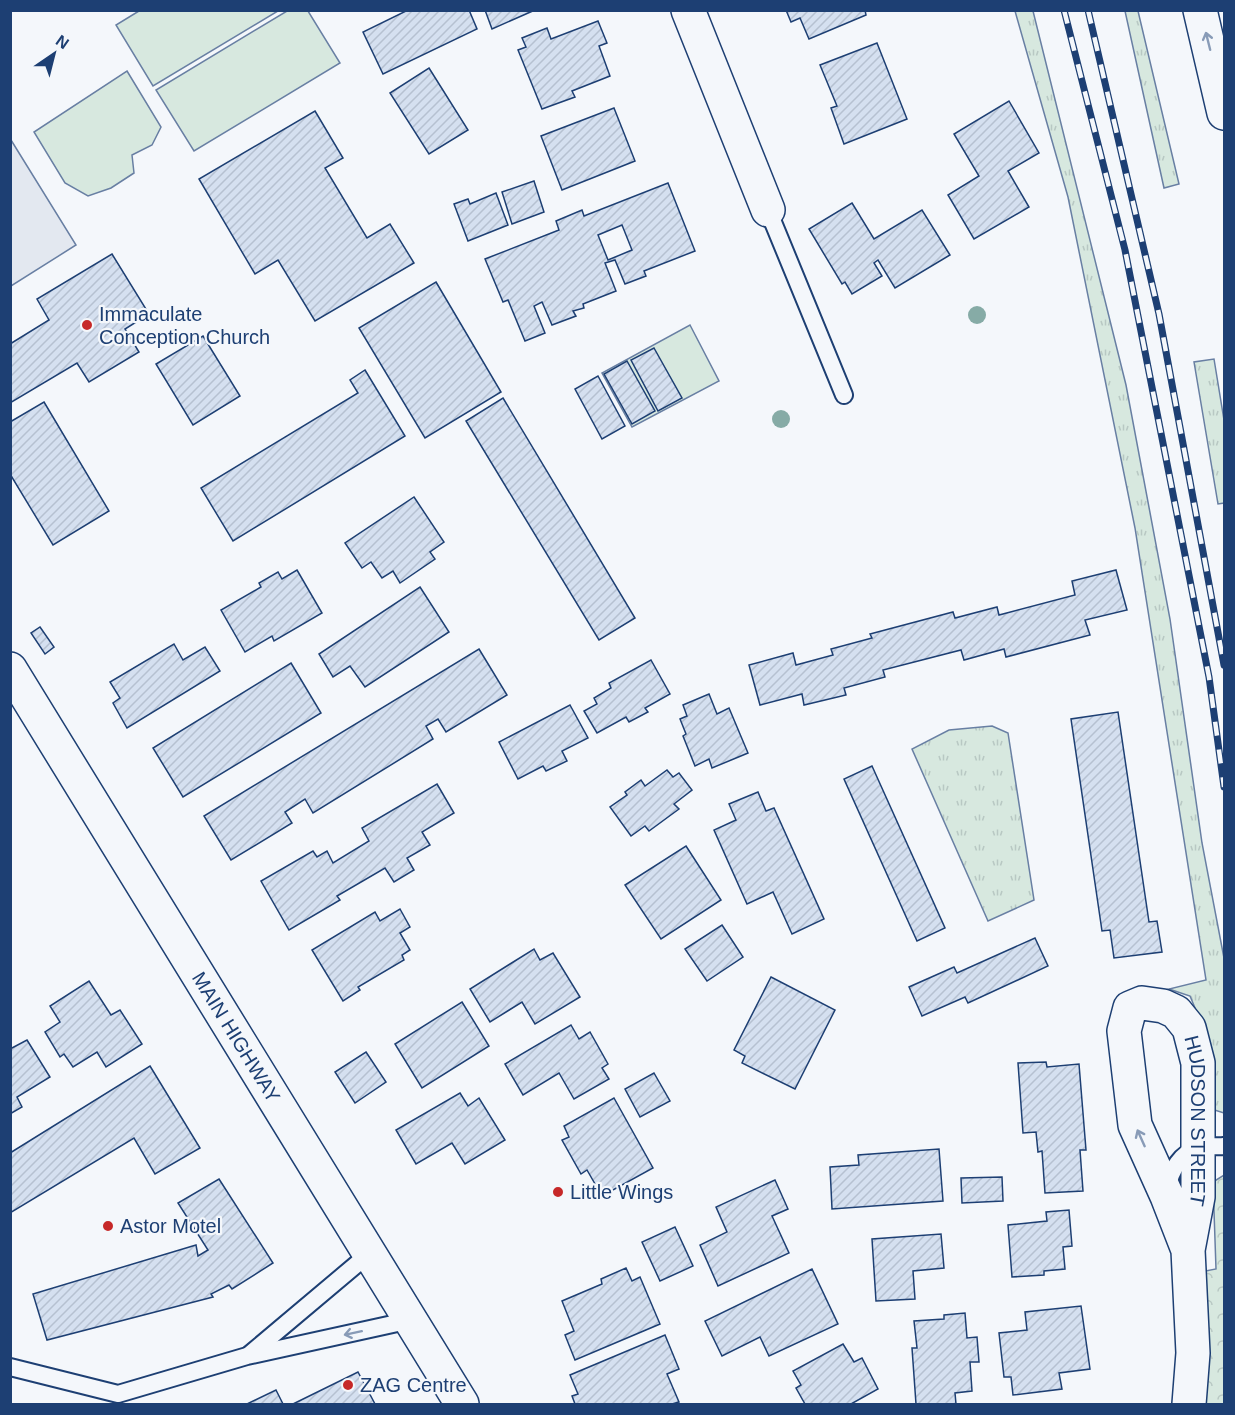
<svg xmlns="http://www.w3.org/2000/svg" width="1235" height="1415" viewBox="0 0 1235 1415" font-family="Arial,sans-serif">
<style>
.grass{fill:url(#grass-tufts);stroke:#687fa3;stroke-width:1.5}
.forest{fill:url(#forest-crowns);stroke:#687fa3;stroke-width:1.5}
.park{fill:#d7e8df;stroke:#687fa3;stroke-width:1.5}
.parking{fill:#e3e8f0;stroke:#687fa3;stroke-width:1.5}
.building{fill:url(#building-hatch);stroke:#1d3f73;stroke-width:1.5;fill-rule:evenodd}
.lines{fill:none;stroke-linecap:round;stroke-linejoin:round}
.lane-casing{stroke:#1d3f73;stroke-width:20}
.street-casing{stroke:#1d3f73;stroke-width:36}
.secondary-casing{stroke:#1d3f73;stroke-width:36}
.highway-casing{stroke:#1d3f73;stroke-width:36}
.lane{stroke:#f4f7fb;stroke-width:16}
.street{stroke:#f4f7fb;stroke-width:33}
.secondary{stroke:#f4f7fb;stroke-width:33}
.highway{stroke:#f4f7fb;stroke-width:33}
.rail-casing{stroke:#1d3f73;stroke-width:7}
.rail{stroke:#f4f7fb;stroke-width:4.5;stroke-dasharray:14;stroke-linecap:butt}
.tree{fill:#86aba6}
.oneway{stroke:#889bb7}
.poi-dot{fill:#c62828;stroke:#f4f7fb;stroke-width:2}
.labels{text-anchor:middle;stroke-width:4.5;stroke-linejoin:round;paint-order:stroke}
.poi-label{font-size:20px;fill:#1d3f73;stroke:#f4f7fb;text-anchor:start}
.street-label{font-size:20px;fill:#1d3f73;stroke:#f4f7fb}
</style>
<defs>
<pattern id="grass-tufts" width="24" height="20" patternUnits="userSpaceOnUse" patternTransform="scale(1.5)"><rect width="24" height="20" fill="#d7e8df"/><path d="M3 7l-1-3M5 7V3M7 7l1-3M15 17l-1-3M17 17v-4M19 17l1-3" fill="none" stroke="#b8c8c3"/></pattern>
<pattern id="forest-crowns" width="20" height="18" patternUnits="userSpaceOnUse" patternTransform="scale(1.5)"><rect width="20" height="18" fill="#d7e8df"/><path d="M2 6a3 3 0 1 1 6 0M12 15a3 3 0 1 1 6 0" fill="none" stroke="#b8c8c3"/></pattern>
<pattern id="building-hatch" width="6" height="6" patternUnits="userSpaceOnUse" patternTransform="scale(1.5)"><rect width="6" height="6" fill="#d5e0f0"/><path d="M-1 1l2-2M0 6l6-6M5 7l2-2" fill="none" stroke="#b6c1d1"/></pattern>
</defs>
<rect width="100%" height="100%" fill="#f4f7fb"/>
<g class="grass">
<path d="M 1015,11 L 1033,11 L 1126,385 L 1170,619 L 1202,843 L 1224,958 L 1224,1113 L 1208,1108 L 1206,1034 L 1190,996 L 1169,989 L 1206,980 L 1135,528 L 1068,197 Z"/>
<path d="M 1125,11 L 1138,11 L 1179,184 L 1164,188 Z"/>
<path d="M 1214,359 L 1224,420 L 1224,503 L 1218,504 L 1194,362 Z"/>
<path d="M 992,726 L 1008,733 L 1034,900 L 988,921 L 912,749 L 949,730 Z"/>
</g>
<path class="forest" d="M 1224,1175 L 1224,1404 L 1201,1404 L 1200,1272 L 1216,1269 L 1213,1182 Z"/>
<g class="park">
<path d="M 139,11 L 139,10 L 278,11 L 153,86 L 116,25 Z"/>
<path d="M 287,11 L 308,11 L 340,63 L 194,151 L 156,90 Z"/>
<path d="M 127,71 L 161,127 L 152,145 L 132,155 L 134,173 L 111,188 L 88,196 L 65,183 L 34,132 Z"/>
<path d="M 690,325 L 719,381 L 632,427 L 602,373 Z"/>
</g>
<path class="parking" d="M 11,140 L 76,245 L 11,286 L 10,286 Z"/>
<g class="building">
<path d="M 408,10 L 469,10 L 477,29 L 383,74 L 363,32 Z"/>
<path d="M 485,10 L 535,10 L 492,29 Z"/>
<path d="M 786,10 L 865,10 L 866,15 L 809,39 L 800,18 L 791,22 Z"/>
<path d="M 598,21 L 607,43 L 599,46 L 610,76 L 572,91 L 575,97 L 542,109 L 518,50 L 526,47 L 522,38 L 547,28 L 551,39 Z"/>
<path d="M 877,43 L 907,119 L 844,144 L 831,108 L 837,106 L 820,65 Z"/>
<path d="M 429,68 L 468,130 L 429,154 L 390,93 Z"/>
<path d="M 1009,101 L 1039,153 L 1008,171 L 1029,207 L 974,239 L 948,195 L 979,176 L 954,134 Z"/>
<path d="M 614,108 L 635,161 L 562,190 L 541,136 Z"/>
<path d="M 315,111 L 343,158 L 325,168 L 367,238 L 390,224 L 414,263 L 315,321 L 278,260 L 255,274 L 199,179 Z"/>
<path d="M 534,181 L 544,212 L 512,224 L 502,192 Z"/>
<path d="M 668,183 L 695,251 L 644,271 L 646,276 L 625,284 L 615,260 L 605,263 L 616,291 L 583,304 L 584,308 L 573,311 L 576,316 L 552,325 L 542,302 L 534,306 L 545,333 L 525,341 L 508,300 L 503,302 L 485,259 L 559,230 L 556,221 L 582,210 L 584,216 ZM 622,225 L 632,250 L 608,260 L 598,235 Z"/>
<path d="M 496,193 L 508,225 L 468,241 L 454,204 L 468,199 L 470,204 Z"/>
<path d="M 852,203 L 874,239 L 922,210 L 950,255 L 895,288 L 878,260 L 874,263 L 882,276 L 852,294 L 845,282 L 842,284 L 809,229 Z"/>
<path d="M 112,254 L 149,314 L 125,329 L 139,352 L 89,382 L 77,363 L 10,403 L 10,344 L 49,320 L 37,299 Z"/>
<path d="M 436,282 L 501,392 L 425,438 L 359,328 Z"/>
<path d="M 203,336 L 240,396 L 193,425 L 156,364 Z"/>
<path d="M 654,348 L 682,398 L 658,411 L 631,360 Z"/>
<path d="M 627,361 L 655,411 L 632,424 L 604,374 Z"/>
<path d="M 365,370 L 405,436 L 233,541 L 201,488 L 358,393 L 350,380 Z"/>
<path d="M 598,376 L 625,426 L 602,439 L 575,389 Z"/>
<path d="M 503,398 L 635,618 L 599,640 L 466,421 Z"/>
<path d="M 44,402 L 109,511 L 53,545 L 10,474 L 10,422 Z"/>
<path d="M 414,497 L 444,542 L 430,552 L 435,559 L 400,583 L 393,571 L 382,578 L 371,562 L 362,568 L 345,543 Z"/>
<path d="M 297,570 L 322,613 L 274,641 L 272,636 L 245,652 L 221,610 L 261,587 L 259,583 L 278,572 L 282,579 Z"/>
<path d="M 1116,570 L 1127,610 L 1085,620 L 1090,635 L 1006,657 L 1004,649 L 964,660 L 961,650 L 883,670 L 885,677 L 844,688 L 846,695 L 804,705 L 802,694 L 760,705 L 749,665 L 793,653 L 796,665 L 833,655 L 831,649 L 872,638 L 870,634 L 953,612 L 955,618 L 997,607 L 999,615 L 1075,595 L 1072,581 Z"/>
<path d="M 420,587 L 449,632 L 365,687 L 350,666 L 333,677 L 319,654 Z"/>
<path d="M 40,627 L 54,647 L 45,654 L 31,633 Z"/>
<path d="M 174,644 L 183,660 L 205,647 L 220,671 L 127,728 L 113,703 L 120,698 L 110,682 Z"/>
<path d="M 479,649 L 507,695 L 446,732 L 438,719 L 426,726 L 433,739 L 313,813 L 305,799 L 285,812 L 292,823 L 231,860 L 204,816 Z"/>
<path d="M 651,660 L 670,694 L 645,708 L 648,712 L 629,722 L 626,717 L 597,733 L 584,711 L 597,704 L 594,698 L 611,688 L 609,683 Z"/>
<path d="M 291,663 L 321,713 L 183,797 L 153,748 Z"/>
<path d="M 709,694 L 717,714 L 729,708 L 748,753 L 712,768 L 709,759 L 695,766 L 683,736 L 686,734 L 680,719 L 687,716 L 683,705 Z"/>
<path d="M 570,705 L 588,738 L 562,751 L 567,761 L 546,771 L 543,766 L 518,779 L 499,742 Z"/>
<path d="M 1118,712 L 1149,922 L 1157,921 L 1162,952 L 1114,958 L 1110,930 L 1102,931 L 1071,719 Z"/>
<path d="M 872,766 L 945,928 L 917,941 L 844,779 Z"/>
<path d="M 667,770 L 673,777 L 679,773 L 692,790 L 674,804 L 679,809 L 649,831 L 645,826 L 631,836 L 610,807 L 627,795 L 625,792 L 641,780 L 645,786 Z"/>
<path d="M 437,784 L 454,813 L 422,832 L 430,845 L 407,858 L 414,870 L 394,882 L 385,868 L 337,896 L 340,900 L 289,930 L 261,881 L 313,851 L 317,857 L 327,851 L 333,863 L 369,841 L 362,828 Z"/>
<path d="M 758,792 L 766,811 L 774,808 L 824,919 L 792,934 L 773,892 L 747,904 L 714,830 L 736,820 L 729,804 Z"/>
<path d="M 686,846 L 721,900 L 661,939 L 625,885 Z"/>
<path d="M 400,909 L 410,927 L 400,933 L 410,950 L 402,955 L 404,960 L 358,987 L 360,990 L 343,1001 L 312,950 L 375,912 L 380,921 Z"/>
<path d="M 722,925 L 743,957 L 707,981 L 685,949 Z"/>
<path d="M 1035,938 L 1048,966 L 968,1003 L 965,997 L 922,1016 L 909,987 L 954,967 L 957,973 Z"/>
<path d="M 534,949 L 540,960 L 553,953 L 580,997 L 535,1024 L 522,1002 L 490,1022 L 470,989 Z"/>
<path d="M 771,977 L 835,1010 L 795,1089 L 742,1063 L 745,1056 L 734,1050 Z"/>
<path d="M 89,981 L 111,1015 L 120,1010 L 142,1044 L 106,1067 L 97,1052 L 73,1067 L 64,1054 L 60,1057 L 45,1032 L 60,1022 L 50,1006 Z"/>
<path d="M 462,1002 L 489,1046 L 422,1088 L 395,1044 Z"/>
<path d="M 571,1025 L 579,1039 L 590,1032 L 608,1064 L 602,1068 L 609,1079 L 574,1099 L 559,1073 L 523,1095 L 505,1064 Z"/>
<path d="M 27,1040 L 50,1077 L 17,1097 L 22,1107 L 10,1114 L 10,1049 Z"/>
<path d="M 366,1052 L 386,1082 L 355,1103 L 335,1072 Z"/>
<path d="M 1046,1062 L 1047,1067 L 1079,1064 L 1086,1150 L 1080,1150 L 1083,1191 L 1045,1193 L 1042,1151 L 1038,1152 L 1036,1132 L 1023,1133 L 1018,1063 Z"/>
<path d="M 150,1066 L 200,1148 L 155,1174 L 134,1138 L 10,1213 L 10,1153 Z"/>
<path d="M 654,1073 L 670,1101 L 640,1117 L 625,1089 Z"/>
<path d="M 460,1093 L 468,1106 L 479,1098 L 505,1140 L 465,1164 L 452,1143 L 416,1164 L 396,1130 Z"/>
<path d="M 614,1098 L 653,1168 L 602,1196 L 587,1170 L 581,1174 L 562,1140 L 569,1137 L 564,1126 Z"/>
<path d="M 939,1149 L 943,1201 L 832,1209 L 830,1167 L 859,1165 L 858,1155 Z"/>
<path d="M 1002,1177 L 1003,1201 L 962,1203 L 961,1178 Z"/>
<path d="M 219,1179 L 273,1263 L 232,1289 L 229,1285 L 211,1294 L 213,1297 L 47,1340 L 33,1294 L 196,1245 L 198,1256 L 208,1250 L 178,1203 Z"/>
<path d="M 775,1180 L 788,1209 L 772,1216 L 789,1253 L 718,1286 L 700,1245 L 727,1232 L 716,1207 Z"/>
<path d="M 1069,1210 L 1072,1246 L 1063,1247 L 1065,1269 L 1044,1271 L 1044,1275 L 1012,1277 L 1008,1225 L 1047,1221 L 1046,1212 Z"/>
<path d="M 675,1227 L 693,1266 L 660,1281 L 642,1242 Z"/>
<path d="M 941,1234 L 944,1268 L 913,1271 L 915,1299 L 876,1301 L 872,1239 Z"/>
<path d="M 626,1268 L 632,1281 L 640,1277 L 660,1324 L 575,1360 L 565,1335 L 574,1331 L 562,1301 L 602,1284 L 601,1279 Z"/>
<path d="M 812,1269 L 838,1324 L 769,1356 L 760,1337 L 722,1356 L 705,1321 Z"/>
<path d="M 1081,1306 L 1090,1369 L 1059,1373 L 1062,1389 L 1013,1395 L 1011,1377 L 1004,1377 L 999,1333 L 1027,1330 L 1025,1312 Z"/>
<path d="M 965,1313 L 967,1338 L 977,1337 L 979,1362 L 970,1362 L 972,1391 L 955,1393 L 956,1404 L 916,1404 L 912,1348 L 917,1348 L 914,1321 L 944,1319 L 944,1315 Z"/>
<path d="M 665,1335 L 679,1369 L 667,1374 L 679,1402 L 672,1404 L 575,1404 L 572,1396 L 578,1394 L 570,1375 Z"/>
<path d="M 843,1344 L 854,1362 L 862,1358 L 878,1389 L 851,1404 L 805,1404 L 796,1388 L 801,1385 L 793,1371 Z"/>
<path d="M 358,1372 L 375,1404 L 293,1404 Z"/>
<path d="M 276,1390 L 283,1404 L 247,1404 Z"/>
</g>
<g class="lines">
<defs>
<g id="lane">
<path d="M 768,210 L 844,395"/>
<path d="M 1168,1188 C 1170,1170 1181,1153 1200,1147 C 1207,1145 1217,1147 1224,1146"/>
<path d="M 250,1354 L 370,1253"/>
<path d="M 10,1367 L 118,1394 L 247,1356 L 411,1320"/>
</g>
<g id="street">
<path d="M 688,10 L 768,210"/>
<path id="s1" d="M 1188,1250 L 1167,1196 L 1135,1125 L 1124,1031 L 1130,1008 L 1142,1003 L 1163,1006 L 1176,1012 L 1189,1028 L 1198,1063 L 1198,1197 L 1188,1250 L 1193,1353 L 1189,1404"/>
</g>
<g id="secondary">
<path id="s2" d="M 10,669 L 462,1404"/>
</g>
<path id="highway" d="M 1200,10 L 1224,113"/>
</defs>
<use href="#lane" class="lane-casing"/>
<use href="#street" class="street-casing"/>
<use href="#secondary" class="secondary-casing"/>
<use href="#highway" class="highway-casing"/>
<use href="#lane" class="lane"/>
<use href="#street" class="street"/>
<use href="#secondary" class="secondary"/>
<use href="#highway" class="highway"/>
<defs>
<g id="rail">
<path d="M 1064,10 L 1125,250 L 1209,677 L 1224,787"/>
<path d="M 1088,10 L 1159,314 L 1224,665"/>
</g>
</defs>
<use href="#rail" class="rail-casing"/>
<use href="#rail" class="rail"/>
</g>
<g class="tree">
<circle cx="977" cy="315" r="9"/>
<circle cx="781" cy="419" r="9"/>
</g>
<defs><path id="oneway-shaft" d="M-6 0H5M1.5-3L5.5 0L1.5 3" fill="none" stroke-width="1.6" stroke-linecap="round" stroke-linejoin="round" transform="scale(1.5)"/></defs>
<g class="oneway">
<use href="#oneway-shaft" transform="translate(1208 41) rotate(-104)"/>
<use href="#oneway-shaft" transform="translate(1141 1138) rotate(-114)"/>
<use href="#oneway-shaft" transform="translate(353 1333) rotate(168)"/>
</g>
<g class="poi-dot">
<circle cx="87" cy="325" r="6"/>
<circle cx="558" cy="1192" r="6"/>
<circle cx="108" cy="1226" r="6"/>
<circle cx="348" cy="1385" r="6"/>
</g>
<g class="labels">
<g class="poi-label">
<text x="99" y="321">Immaculate<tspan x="99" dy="23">Conception Church</tspan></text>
<text x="570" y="1199">Little Wings</text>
<text x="120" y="1233">Astor Motel</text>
<text x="360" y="1392">ZAG Centre</text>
</g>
<g class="street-label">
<text dy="7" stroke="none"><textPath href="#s2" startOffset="432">MAIN HIGHWAY</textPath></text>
<text dy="7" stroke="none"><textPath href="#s1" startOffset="417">HUDSON STREET</textPath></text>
</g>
</g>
<rect width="1235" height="1415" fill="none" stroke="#1d3f73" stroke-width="24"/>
<g transform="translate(54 54) rotate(35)" stroke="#f4f7fb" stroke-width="4.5" paint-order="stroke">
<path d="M0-4.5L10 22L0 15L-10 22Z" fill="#1d3f73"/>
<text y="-9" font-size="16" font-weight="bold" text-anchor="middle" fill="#1d3f73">N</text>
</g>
</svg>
